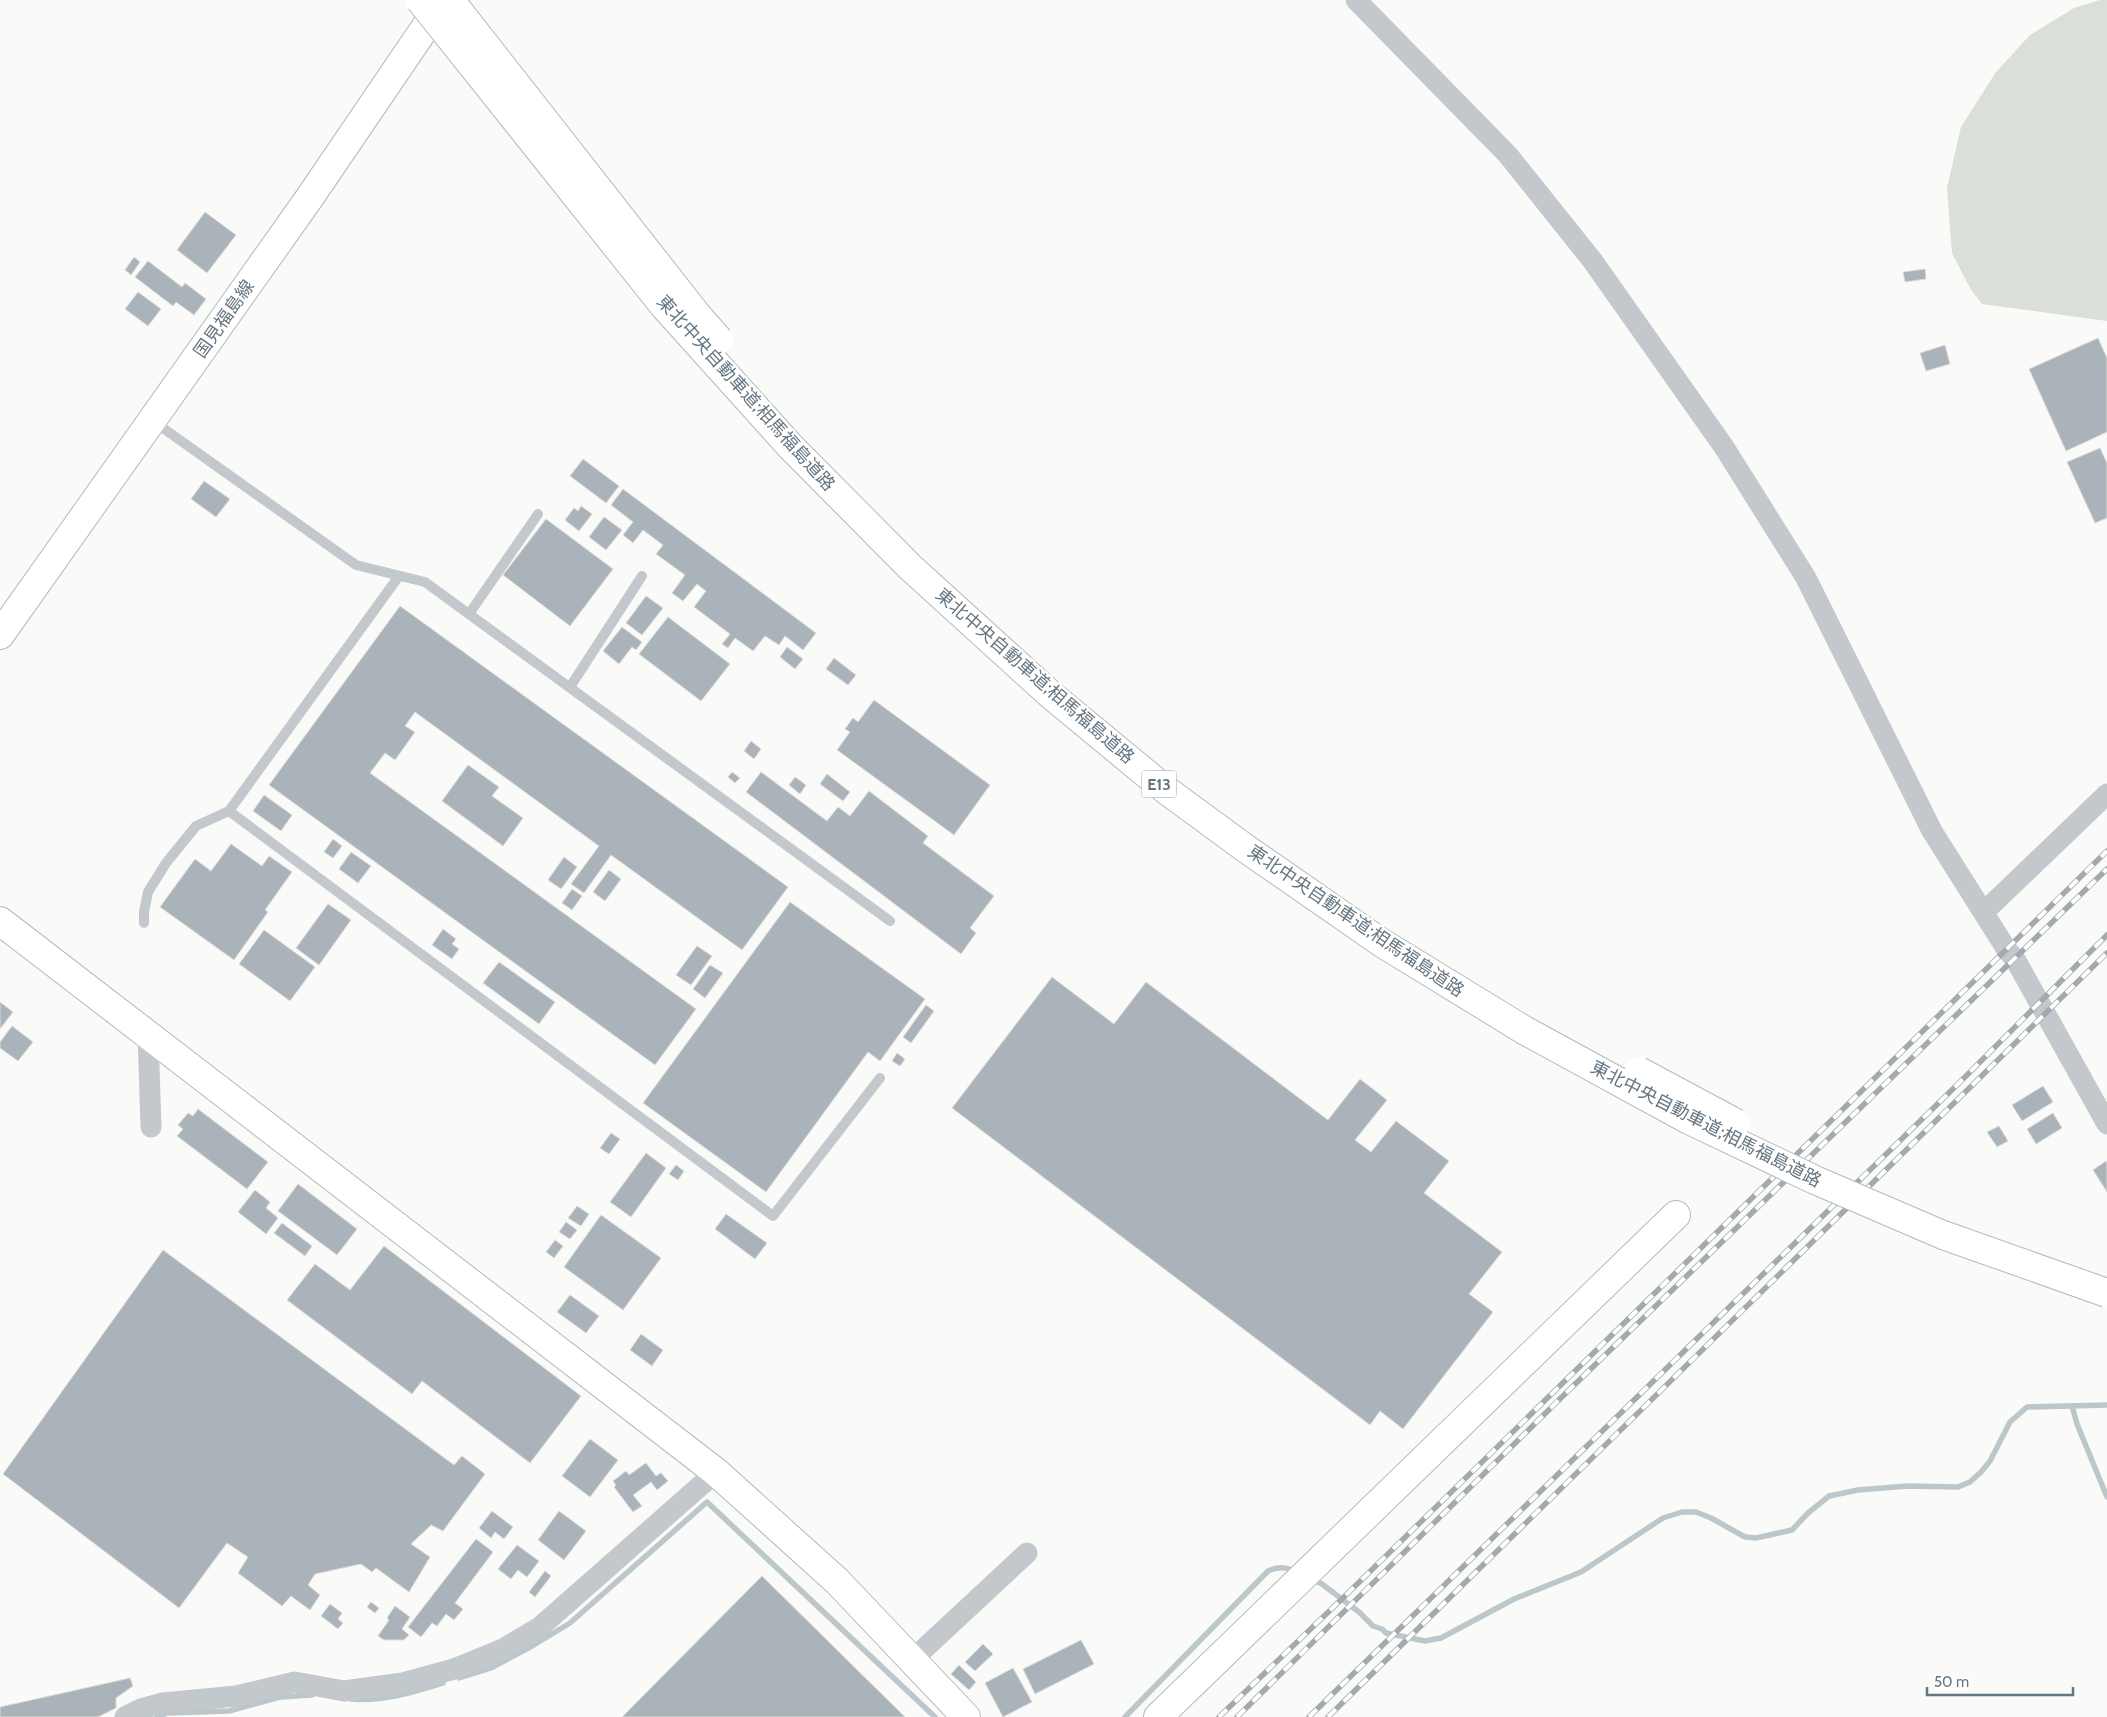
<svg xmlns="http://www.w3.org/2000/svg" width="2107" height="1717" viewBox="0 0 2107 1717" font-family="Cabin,'Noto Sans JP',sans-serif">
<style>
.green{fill:#dadfd7}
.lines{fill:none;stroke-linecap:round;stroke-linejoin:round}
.stream{stroke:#bbc7cb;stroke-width:5.5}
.building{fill:#aab3b9;stroke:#dcdcda}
.secondary-casing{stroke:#b3babf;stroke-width:30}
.lane{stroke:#c3c8cc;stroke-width:10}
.street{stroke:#c3c8cc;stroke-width:21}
.secondary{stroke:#fff;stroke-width:28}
.rail-casing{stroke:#a2aab0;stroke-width:5.5}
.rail{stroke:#fff;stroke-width:4;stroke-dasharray:11;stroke-linecap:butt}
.highway-bridge-casing{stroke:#b4b9bd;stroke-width:30;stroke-linecap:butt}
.highway-bridge{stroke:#fff;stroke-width:28}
.labels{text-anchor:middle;stroke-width:5;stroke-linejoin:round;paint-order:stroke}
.shield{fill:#fff;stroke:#939fa8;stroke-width:1}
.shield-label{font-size:16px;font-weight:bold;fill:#657683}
.street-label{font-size:18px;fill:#657683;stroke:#fff}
</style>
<rect width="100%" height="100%" fill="#fafaf8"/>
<path class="green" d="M 2100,0 L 2107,0 L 2107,321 L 1982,304 L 1971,290 L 1952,253 L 1947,188 L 1961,127 L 1996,72 L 2030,35 L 2074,8 Z"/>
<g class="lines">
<g class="stream">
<path d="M 2072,1406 L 2077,1424 L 2107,1497"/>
<path d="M 1312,1579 L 1322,1584 L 1359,1612 L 1373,1626 L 1382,1629 L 1386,1633 L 1425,1641 L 1441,1638 L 1514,1599 L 1581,1572 L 1663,1518 L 1682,1512 L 1696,1512 L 1711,1518 L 1745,1537 L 1756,1538 L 1792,1530 L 1808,1513 L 1829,1496 L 1858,1490 L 1908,1486 L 1958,1487 L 1970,1482 L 1981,1472 L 1990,1461 L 2010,1422 L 2027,1407 L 2107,1405"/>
<path d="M 459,1678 L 491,1668 L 532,1646 L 570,1623 L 707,1502 L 935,1717"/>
<path d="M 351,1699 C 382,1702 414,1692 443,1683"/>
<path d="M 157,1717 L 167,1713 L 229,1711 L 280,1697 L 312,1695"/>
<path d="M 1125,1717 L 1268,1571 C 1279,1566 1286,1567 1297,1572"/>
</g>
</g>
<g class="building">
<path d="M 205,212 L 236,235 L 207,273 L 177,250 Z"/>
<path d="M 134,257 L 140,262 L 131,275 L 125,270 Z"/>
<path d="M 148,261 L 182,287 L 185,283 L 206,299 L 194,315 L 176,302 L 173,306 L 135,277 Z"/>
<path d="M 1925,269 L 1926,279 L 1905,282 L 1903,272 Z"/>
<path d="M 138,292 L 161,309 L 148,326 L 125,309 Z"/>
<path d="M 2098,338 L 2107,358 L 2107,432 L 2066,451 L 2029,369 Z"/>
<path d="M 1945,345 L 1950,364 L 1926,371 L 1920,353 Z"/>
<path d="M 2100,448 L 2107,463 L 2107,518 L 2095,523 L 2067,462 Z"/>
<path d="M 583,459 L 619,486 L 606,503 L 570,476 Z"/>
<path d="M 204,481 L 230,499 L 216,517 L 191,499 Z"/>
<path d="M 623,489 L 816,633 L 803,650 L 785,636 L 779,645 L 765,636 L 753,651 L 735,638 L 728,648 L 722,644 L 730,634 L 694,607 L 706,591 L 697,584 L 683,601 L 672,593 L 685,575 L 656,554 L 663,545 L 643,530 L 633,543 L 623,535 L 633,522 L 611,505 Z"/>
<path d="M 581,506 L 592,514 L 579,531 L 565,520 L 574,508 L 578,511 Z"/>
<path d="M 604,517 L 622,530 L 606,550 L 589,537 Z"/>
<path d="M 546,519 L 613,569 L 570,626 L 503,575 Z"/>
<path d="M 646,596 L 663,608 L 642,635 L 626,623 Z"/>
<path d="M 400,606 L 788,887 L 742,950 L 611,855 L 584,893 L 571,884 L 599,846 L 415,712 L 405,726 L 415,732 L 395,760 L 385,753 L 370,773 L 696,1009 L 655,1065 L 269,785 Z"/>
<path d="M 668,617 L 730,664 L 701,701 L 639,654 Z"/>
<path d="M 622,627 L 642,642 L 636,650 L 632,647 L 619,664 L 603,651 Z"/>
<path d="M 787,647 L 803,659 L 795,669 L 780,657 Z"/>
<path d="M 834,658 L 856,675 L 848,685 L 826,669 Z"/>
<path d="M 874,700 L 990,785 L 954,835 L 837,750 L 850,732 L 845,729 L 853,718 L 858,722 Z"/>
<path d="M 751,741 L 761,749 L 754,759 L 744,751 Z"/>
<path d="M 468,765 L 499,787 L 492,796 L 523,818 L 503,846 L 442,801 Z"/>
<path d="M 732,772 L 740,778 L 735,783 L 728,777 Z"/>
<path d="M 761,772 L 827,821 L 838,807 L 850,816 L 869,791 L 928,836 L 923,843 L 994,896 L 970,928 L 976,933 L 961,954 L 746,792 Z"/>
<path d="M 827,774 L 850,792 L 843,801 L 820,784 Z"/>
<path d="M 795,777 L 806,785 L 800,794 L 789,785 Z"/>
<path d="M 264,795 L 292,815 L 281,831 L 253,811 Z"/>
<path d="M 333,839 L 342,846 L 333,858 L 324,852 Z"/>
<path d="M 231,844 L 262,866 L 269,856 L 292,872 L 265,910 L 268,912 L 234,960 L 160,907 L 195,859 L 211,871 Z"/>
<path d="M 351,852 L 371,866 L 358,883 L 339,869 Z"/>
<path d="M 564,857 L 577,867 L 561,889 L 548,880 Z"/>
<path d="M 609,870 L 621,879 L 605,901 L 593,892 Z"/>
<path d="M 572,889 L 582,896 L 572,910 L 562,903 Z"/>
<path d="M 790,902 L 925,999 L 880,1061 L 868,1052 L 766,1192 L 643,1103 Z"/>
<path d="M 328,904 L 351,920 L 319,965 L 296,948 Z"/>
<path d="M 443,929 L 456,939 L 452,944 L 459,949 L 452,959 L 432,945 Z"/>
<path d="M 264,930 L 315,967 L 290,1001 L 239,964 Z"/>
<path d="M 697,946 L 712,956 L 691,985 L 676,975 Z"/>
<path d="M 499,962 L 555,1002 L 539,1024 L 483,983 Z"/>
<path d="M 710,965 L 723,973 L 705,998 L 693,989 Z"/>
<path d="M 1052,977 L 1114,1024 L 1146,982 L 1328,1120 L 1360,1079 L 1387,1100 L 1355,1140 L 1371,1152 L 1396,1121 L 1449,1161 L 1424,1193 L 1502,1252 L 1469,1294 L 1493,1312 L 1403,1429 L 1380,1411 L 1370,1425 L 952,1108 Z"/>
<path d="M 0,1002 L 13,1012 L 0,1029 Z"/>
<path d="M 926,1005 L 934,1011 L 911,1043 L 903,1037 Z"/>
<path d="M 12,1026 L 33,1042 L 18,1061 L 0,1048 L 0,1042 Z"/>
<path d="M 897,1053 L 905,1059 L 900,1066 L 892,1061 Z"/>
<path d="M 2043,1086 L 2053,1102 L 2022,1121 L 2012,1105 Z"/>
<path d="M 198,1109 L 268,1162 L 247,1189 L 177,1136 L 183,1129 L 178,1125 L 188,1113 L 193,1116 Z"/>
<path d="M 2053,1113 L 2062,1128 L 2036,1144 L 2027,1129 Z"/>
<path d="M 1999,1126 L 2008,1141 L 1997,1147 L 1987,1132 Z"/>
<path d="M 611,1133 L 620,1139 L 609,1154 L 600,1148 Z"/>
<path d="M 646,1153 L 666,1168 L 631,1217 L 610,1202 Z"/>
<path d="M 2106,1161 L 2107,1163 L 2107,1192 L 2093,1170 Z"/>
<path d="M 676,1165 L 684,1171 L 678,1180 L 669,1174 Z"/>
<path d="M 298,1184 L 357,1229 L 337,1255 L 278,1211 Z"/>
<path d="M 255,1190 L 270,1202 L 266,1208 L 278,1218 L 266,1234 L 238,1212 Z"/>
<path d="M 577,1206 L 589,1214 L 581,1226 L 568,1218 Z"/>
<path d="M 726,1214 L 767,1243 L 755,1259 L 715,1229 Z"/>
<path d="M 601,1215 L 661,1258 L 623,1310 L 564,1267 Z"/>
<path d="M 566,1222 L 577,1230 L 570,1239 L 559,1232 Z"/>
<path d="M 282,1223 L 312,1246 L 305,1256 L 274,1233 Z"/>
<path d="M 555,1240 L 563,1246 L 554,1258 L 546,1252 Z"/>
<path d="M 384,1246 L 581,1396 L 530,1463 L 422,1381 L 412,1394 L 287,1300 L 315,1264 L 350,1290 Z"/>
<path d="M 163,1250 L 454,1465 L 462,1456 L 485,1474 L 443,1531 L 431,1525 L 411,1544 L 430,1557 L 409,1592 L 376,1568 L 372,1572 L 361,1564 L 315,1574 L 308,1585 L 320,1595 L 310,1610 L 291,1596 L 282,1606 L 238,1573 L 248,1557 L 227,1543 L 179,1608 L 3,1474 Z"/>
<path d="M 570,1295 L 599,1316 L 586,1333 L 557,1312 Z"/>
<path d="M 641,1334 L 663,1350 L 652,1366 L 630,1350 Z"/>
<path d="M 590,1439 L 618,1460 L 590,1497 L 562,1476 Z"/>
<path d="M 646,1463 L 656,1476 L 661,1473 L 668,1481 L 657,1490 L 651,1482 L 633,1495 L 642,1506 L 633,1512 L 614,1487 L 616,1485 L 613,1481 L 626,1471 L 629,1475 Z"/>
<path d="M 492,1511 L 513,1527 L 504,1539 L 495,1532 L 491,1538 L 479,1528 Z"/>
<path d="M 559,1511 L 586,1531 L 564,1560 L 538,1540 Z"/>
<path d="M 476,1539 L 493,1552 L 455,1603 L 463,1609 L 454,1620 L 446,1614 L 437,1626 L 432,1623 L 421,1637 L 408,1627 Z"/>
<path d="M 517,1545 L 539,1561 L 527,1577 L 518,1570 L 511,1579 L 498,1569 Z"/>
<path d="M 545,1571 L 551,1576 L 535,1597 L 529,1592 Z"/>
<path d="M 762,1576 L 905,1717 L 622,1717 Z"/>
<path d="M 371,1602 L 379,1608 L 375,1613 L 367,1607 Z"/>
<path d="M 330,1604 L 342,1613 L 338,1619 L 343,1623 L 338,1629 L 321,1616 Z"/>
<path d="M 395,1606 L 410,1617 L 402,1629 L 409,1635 L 404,1640 L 384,1640 L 378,1636 L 389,1620 L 387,1618 Z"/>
<path d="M 1081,1640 L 1094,1664 L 1035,1694 L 1023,1669 Z"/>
<path d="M 983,1644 L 993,1654 L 975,1671 L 965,1662 Z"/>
<path d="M 959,1665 L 976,1682 L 969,1690 L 951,1674 Z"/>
<path d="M 1013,1668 L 1032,1702 L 1003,1717 L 985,1683 Z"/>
<path d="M 130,1678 L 133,1686 L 116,1698 L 116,1708 L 98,1717 L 0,1717 L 0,1707 Z"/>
</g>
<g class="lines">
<defs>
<g id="secondary">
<path d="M 0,635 L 310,197 L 444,0"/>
<path d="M 0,921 L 716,1472 L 837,1581 L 966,1717"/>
<path d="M 1158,1717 L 1676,1215"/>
</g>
</defs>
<use href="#secondary" class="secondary-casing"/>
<g class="lane">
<path d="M 153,421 L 356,565 L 425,582 L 890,921"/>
<path d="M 399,576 L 229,811 L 773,1216 L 880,1078"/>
<path d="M 469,614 L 538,514"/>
<path d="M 570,687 L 642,576"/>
<path d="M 144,923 L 144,912 L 148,892 L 166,863 L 196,826 L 229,811"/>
</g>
<g class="street">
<path d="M 1356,0 L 1508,155 L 1592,260 L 1724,447 L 1806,578 L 1932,831 L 2007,950 L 2015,959 L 2107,1124"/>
<path d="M 1984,912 L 2107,794"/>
<path d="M 148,1035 L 151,1127"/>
<path d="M 912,1660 L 1027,1553"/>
<path d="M 125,1717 L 141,1709 L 163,1703 L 236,1696 L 295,1682 L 344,1691 L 403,1683 L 454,1669 L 503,1649 L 540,1627 L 716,1472"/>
</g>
<use href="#secondary" class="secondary"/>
<defs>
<g id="rail">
<path d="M 1219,1717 L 1347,1594 L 2107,851"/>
<path d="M 1237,1717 L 1568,1391 L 2107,869"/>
<path d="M 1309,1717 L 1957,1085 L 2107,935"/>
<path d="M 1328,1717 L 2107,953"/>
</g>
</defs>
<use href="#rail" class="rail-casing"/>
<use href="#rail" class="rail"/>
<defs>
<g id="highway-bridge">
<path d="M 420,0 L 664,306 L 790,446 L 910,567 L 1051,695 L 1166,790 L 1245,848 L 1382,943 L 1524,1030 L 1687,1119 L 1815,1180 L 1943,1235 L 2107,1293"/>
<path d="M 450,0 L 697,315 L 719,340"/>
<path d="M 1639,1071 L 1736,1123"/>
</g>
</defs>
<use href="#highway-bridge" class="highway-bridge-casing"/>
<use href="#highway-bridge" class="highway-bridge"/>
</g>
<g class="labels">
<rect class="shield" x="1141.5" y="770.5" width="35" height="27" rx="4"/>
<g class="shield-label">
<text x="1159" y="790">E13</text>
</g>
<g class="street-label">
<text transform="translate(224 319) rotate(-55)" y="6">国見福島線</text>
<text transform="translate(746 393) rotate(48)" y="6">東北中央自動車道;相馬福島道路</text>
<text transform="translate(1035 676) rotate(41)" y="6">東北中央自動車道;相馬福島道路</text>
<text transform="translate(1356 921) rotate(34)" y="6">東北中央自動車道;相馬福島道路</text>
<text transform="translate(1706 1124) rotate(27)" y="6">東北中央自動車道;相馬福島道路</text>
</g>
</g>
<path d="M1927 1687v8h146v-8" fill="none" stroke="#657683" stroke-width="2.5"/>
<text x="1934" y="1687" font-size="15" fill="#657683" stroke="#ffffff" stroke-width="4" paint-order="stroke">50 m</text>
</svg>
